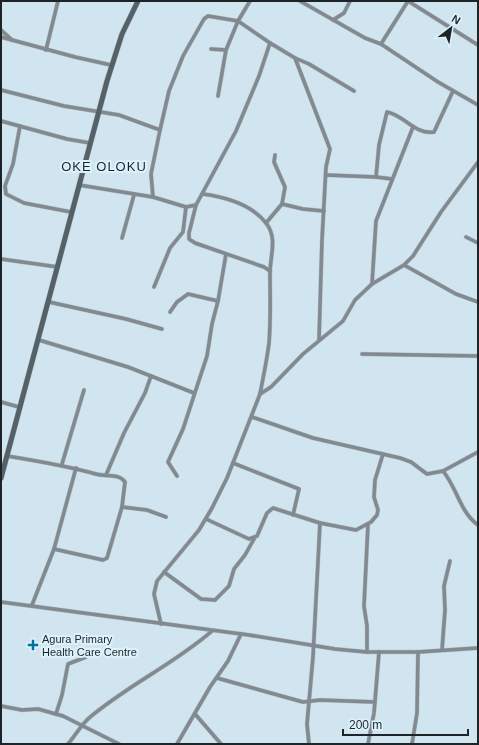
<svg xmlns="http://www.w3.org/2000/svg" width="479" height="745" viewBox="0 0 479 745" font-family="Arial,sans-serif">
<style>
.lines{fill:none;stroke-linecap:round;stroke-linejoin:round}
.street-casing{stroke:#b1c2cc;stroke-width:4.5}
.secondary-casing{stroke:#b1c2cc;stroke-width:6}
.street{stroke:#828a8f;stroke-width:3.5}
.secondary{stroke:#556167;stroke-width:5}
.poi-dot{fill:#03729d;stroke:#def2fe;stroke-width:1.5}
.labels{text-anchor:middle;stroke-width:4;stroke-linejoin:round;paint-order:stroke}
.poi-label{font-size:11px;fill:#1d2428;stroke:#def2fe;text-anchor:start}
.quarter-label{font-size:13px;letter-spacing:1px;fill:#1d2428;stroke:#def2fe}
</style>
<rect width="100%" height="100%" fill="#d1e5f0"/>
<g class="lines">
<defs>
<g id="street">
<path d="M 300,1 L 365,38 L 381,44 L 438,82 L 478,105"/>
<path d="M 408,1 L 478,45"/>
<path d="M 333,20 L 344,13 L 350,1"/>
<path d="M 1,30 L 12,40"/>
<path d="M 1,37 L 75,57 L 111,65"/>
<path d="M 381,44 L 408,1"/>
<path d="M 211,49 L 226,50"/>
<path d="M 46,50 L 58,1"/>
<path d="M 295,58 L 330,149 L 326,167 L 322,240 L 319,340"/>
<path d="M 1,90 L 64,106 L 119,115 L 160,130 L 169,91 L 183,56 L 204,19 L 208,16 L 238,21 L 270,43 L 295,58 L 309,64 L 354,91"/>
<path d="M 218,96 L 226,50 L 238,21 L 250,1"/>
<path d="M 1,121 L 67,139 L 90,143"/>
<path d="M 20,126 L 13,164 L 5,186 L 6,194 L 24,203 L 71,212"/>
<path d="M 275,155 L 274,162 L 285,187 L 282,204"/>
<path d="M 326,175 L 376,177 L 392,179"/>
<path d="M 376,177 L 379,145 L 387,112 C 404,115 415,135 434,132 L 453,91"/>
<path d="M 79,185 L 153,197 L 186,207 L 196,205 L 236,131 L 259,76 L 270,43"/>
<path d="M 203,194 C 225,197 252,205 266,223 C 278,238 270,256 270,273 C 270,296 271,320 269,343 C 267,360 263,378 260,394"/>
<path d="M 153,197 L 151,174 L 160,130"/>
<path d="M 196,205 L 189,233 L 189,239 L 195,243 L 264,267 L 270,271"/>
<path d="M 266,223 L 282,204 L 303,209 L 324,211"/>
<path d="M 466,237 L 478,243"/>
<path d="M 122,238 L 134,195"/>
<path d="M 1,259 L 58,267"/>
<path d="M 404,265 L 456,294 L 478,302"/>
<path d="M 372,284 L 376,221 L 413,127"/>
<path d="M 154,287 L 170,248 L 183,232 L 186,207"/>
<path d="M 49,302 L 126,319 L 162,329"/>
<path d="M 170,312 L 177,302 L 188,294 L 218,301"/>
<path d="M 39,340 L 128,367 L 194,393"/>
<path d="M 362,354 L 478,356"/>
<path d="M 1,402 L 19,407"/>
<path d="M 252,417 L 313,438 L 400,458 L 411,462 L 427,474 L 443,471 L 478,452"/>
<path d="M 7,456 C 38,461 67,466 96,474 C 106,477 119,473 125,482 L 122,507 L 107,558 L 103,560 L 54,549"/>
<path d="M 233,463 L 299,489 L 293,515"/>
<path d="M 62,464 L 84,390"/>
<path d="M 443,471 C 457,488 460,512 478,525"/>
<path d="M 106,475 L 124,433 L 145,393 L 151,376"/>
<path d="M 177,476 L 168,462 L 183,429 L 207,356 L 212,324 L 218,301 L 226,254"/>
<path d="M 122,507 L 147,510 L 166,517"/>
<path d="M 206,519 L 249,539 L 257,536 L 267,513 L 273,508 L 320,523"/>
<path d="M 164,572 L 201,599 L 215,600 L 229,586 L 234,569 L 245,555 L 254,539"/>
<path d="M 1,602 L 249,635 L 335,649 L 367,652 L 418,652 L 478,648"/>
<path d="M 32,605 L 54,549 L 76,468"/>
<path d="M 161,624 L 154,594 L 157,581 L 199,530 L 212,508 L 227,478 L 260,394 L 271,387 L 303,354 L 343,321 L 355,300 L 372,284 L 404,265 L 413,256 L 441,212 L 478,162"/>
<path d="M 442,650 L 445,610 L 444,586 L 450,561"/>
<path d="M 367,652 L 367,626 L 364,606 L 368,524"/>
<path d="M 217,678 L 303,702 L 320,700 L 375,702"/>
<path d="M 1,706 L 22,710 L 38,709 L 63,716 L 119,744"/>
<path d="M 56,714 L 62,695 L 68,664 L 86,657 L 92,651"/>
<path d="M 195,714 L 221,744"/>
<path d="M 68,744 C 75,736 81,725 89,718 C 128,685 174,664 212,631"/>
<path d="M 177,744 L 210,687 L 228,661 L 241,634"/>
<path d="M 309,744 L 307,724 L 313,657 L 320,523 L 356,530 L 371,522 L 377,515 L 378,510 L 374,497 L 375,480 L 383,454"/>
<path d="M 368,744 L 374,713 L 379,652"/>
<path d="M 412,744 L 417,713 L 418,652"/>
</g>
<path id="secondary" d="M 1,478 L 107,81 L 122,34 L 138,1"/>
</defs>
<use href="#street" class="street-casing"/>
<use href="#secondary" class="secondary-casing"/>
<use href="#street" class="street"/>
<use href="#secondary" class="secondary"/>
</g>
<path class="poi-dot" d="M31 639h4v4h4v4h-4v4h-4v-4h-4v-4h4z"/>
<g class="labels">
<g class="poi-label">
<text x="42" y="643">Agura Primary<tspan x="42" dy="13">Health Care Centre</tspan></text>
</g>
<g class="quarter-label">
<text x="104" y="171">OKE OLOKU</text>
</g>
</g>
<rect width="479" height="745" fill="none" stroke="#1d2428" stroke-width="4"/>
<g transform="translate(451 28) rotate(31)" stroke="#def2fe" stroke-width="3" paint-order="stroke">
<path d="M0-3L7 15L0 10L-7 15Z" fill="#1d2428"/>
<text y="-6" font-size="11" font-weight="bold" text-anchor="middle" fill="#1d2428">N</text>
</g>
<path d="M343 729v6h125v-6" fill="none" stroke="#1d2428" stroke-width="2"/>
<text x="349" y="729" font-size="12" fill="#1d2428" stroke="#def2fe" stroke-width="3" paint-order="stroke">200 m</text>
</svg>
